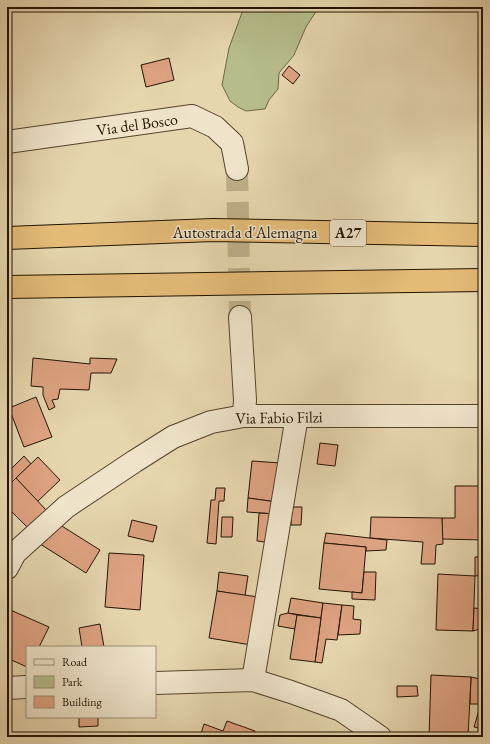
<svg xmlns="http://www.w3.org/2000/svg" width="490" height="744" viewBox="0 0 490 744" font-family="'EB Garamond',serif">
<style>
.green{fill:#b6bd8a;stroke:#6c6845}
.building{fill:#dea382;stroke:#231300}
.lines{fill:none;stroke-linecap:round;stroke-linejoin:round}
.street-tunnel{stroke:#bfaf8b;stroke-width:22;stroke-dasharray:22 11;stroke-linecap:butt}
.street-casing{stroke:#54442c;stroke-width:24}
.highway-casing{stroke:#231300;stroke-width:24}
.street{stroke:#efe4ca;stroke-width:22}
.highway{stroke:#e3bb77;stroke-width:22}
.labels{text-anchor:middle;stroke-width:3;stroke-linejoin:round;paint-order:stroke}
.shield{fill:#efe4ca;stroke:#60523d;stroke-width:1}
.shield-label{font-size:15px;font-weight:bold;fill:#231300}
.street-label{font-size:16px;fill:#231300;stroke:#efe4ca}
</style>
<rect width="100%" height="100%" fill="#e6d6ae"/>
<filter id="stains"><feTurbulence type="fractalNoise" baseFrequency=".005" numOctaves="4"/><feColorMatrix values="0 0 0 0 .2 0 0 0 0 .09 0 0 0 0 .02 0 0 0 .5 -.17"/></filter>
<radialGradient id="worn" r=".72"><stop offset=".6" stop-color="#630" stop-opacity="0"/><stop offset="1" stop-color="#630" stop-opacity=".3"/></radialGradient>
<path class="green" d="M 244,7 L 319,7 L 306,27 L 294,55 L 279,73 L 278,89 L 269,100 L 265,109 L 246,111 L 238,107 L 230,101 L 222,85 L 229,48 Z"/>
<g class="building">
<path d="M 169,58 L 174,80 L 146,87 L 141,65 Z"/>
<path d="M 289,66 L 300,75 L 293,84 L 282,75 Z"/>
<path d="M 33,358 L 90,364 L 90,358 L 117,359 L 111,373 L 91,373 L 89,390 L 60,389 L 58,399 L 52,400 L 55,407 L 49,410 L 43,395 L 43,387 L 31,386 Z"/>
<path d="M 36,397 L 52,437 L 24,447 L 9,408 Z"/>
<path d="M 320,443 L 338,445 L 335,466 L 317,464 Z"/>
<path d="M 24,456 L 31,464 L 7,487 L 7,473 Z"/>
<path d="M 38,457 L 60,480 L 37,502 L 16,478 Z"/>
<path d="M 252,461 L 281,463 L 277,502 L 248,498 Z"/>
<path d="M 16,478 L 48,512 L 30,530 L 7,507 L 7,487 Z"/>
<path d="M 455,486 L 483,486 L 483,540 L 442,539 L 442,518 L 455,518 Z"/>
<path d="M 216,488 L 225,488 L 224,501 L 219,501 L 216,544 L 207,543 L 211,500 L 215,500 Z"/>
<path d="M 248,498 L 277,502 L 276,514 L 247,512 Z"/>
<path d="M 292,507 L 302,507 L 301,525 L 291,525 Z"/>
<path d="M 259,513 L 276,514 L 273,543 L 257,541 Z"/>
<path d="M 222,517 L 233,517 L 232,537 L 221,537 Z"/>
<path d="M 371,517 L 442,518 L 443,544 L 436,545 L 435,564 L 421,564 L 423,542 L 370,538 Z"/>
<path d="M 132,520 L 157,526 L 153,542 L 128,536 Z"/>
<path d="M 57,523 L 100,550 L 86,573 L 37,542 Z"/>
<path d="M 326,533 L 387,540 L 386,550 L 366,551 L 366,547 L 324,543 Z"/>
<path d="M 324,543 L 366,547 L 362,593 L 319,589 Z"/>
<path d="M 109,553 L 144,555 L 140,610 L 105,607 Z"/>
<path d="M 475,557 L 483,557 L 483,575 L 475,576 Z"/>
<path d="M 219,572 L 248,576 L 245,596 L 217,591 Z"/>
<path d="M 364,572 L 376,572 L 375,600 L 352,599 L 352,592 L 362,593 Z"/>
<path d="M 438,574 L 475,576 L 473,631 L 436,630 Z"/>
<path d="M 217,591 L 265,598 L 257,646 L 209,638 Z"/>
<path d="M 291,598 L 323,603 L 321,618 L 288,613 Z"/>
<path d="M 323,603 L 342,605 L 337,640 L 326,639 L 322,663 L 315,662 Z"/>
<path d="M 342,605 L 354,606 L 353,619 L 361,620 L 360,634 L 338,635 Z"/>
<path d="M 474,608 L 483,609 L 483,628 L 473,631 Z"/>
<path d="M 8,609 L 49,627 L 39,647 L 27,647 L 27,667 L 7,658 Z"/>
<path d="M 288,613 L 297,615 L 295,629 L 278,626 L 280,615 Z"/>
<path d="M 297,615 L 321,618 L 315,662 L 290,659 Z"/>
<path d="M 100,624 L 104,647 L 82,647 L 79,628 Z"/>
<path d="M 481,672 L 483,672 L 483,704 L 470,704 L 471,677 L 480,679 Z"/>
<path d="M 431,675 L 471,677 L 468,737 L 429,737 Z"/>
<path d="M 397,686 L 417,686 L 418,696 L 397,697 Z"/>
<path d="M 479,710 L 483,711 L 483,729 L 474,727 Z"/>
<path d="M 79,717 L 98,717 L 98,726 L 79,727 Z"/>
<path d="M 227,721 L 255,731 L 253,737 L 200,737 L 204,724 L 223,731 Z"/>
</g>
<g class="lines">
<path class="street-tunnel" d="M 237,169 L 240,317"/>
<defs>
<g id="street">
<path d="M 7,142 L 192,116 L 215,127 L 232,143 L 237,169"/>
<path d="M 240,317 L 245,400 L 244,416"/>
<path d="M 7,568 L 15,553 L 66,507 L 135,461 L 173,437 L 211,422 L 244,416 L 483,416"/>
<path d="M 253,680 L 297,416"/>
<path d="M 155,683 L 253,680 L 291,692 L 341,710 L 380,737"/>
<path d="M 7,688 L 27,687"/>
</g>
<g id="highway">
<path d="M 7,238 L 213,230 L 483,235"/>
<path d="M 7,287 L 483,280"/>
</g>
</defs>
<use href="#street" class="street-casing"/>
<use href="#highway" class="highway-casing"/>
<use href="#street" class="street"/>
<use href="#highway" class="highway"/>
</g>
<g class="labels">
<rect class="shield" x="330" y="220" width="36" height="26" rx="3"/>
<g class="shield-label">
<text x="348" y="238">A27</text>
</g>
<g class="street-label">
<text transform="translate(137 124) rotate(-8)" y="6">Via del Bosco</text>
<text x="245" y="238">Autostrada d'Alemagna</text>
<text transform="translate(279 417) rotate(-1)" y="6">Via Fabio Filzi</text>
</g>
</g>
<rect width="490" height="744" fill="none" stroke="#e6d6ae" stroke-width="24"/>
<rect x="8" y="8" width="474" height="728" fill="none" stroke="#231300" stroke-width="2"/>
<rect x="12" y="12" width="466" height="720" fill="none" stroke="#231300"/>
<rect x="26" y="646" width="130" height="72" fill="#efe4ca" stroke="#9d9079"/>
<rect x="34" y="659" width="20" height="6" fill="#efe4ca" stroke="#9d9079"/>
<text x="62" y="666" font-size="12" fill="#231300">Road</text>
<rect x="34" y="676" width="20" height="12" fill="#b6bd8a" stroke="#9d9079"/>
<text x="62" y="686" font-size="12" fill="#231300">Park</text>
<rect x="34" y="696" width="20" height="12" fill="#dea382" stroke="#9d9079"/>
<text x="62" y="706" font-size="12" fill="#231300">Building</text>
<rect width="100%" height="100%" filter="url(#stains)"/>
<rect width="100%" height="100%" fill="url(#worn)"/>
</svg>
